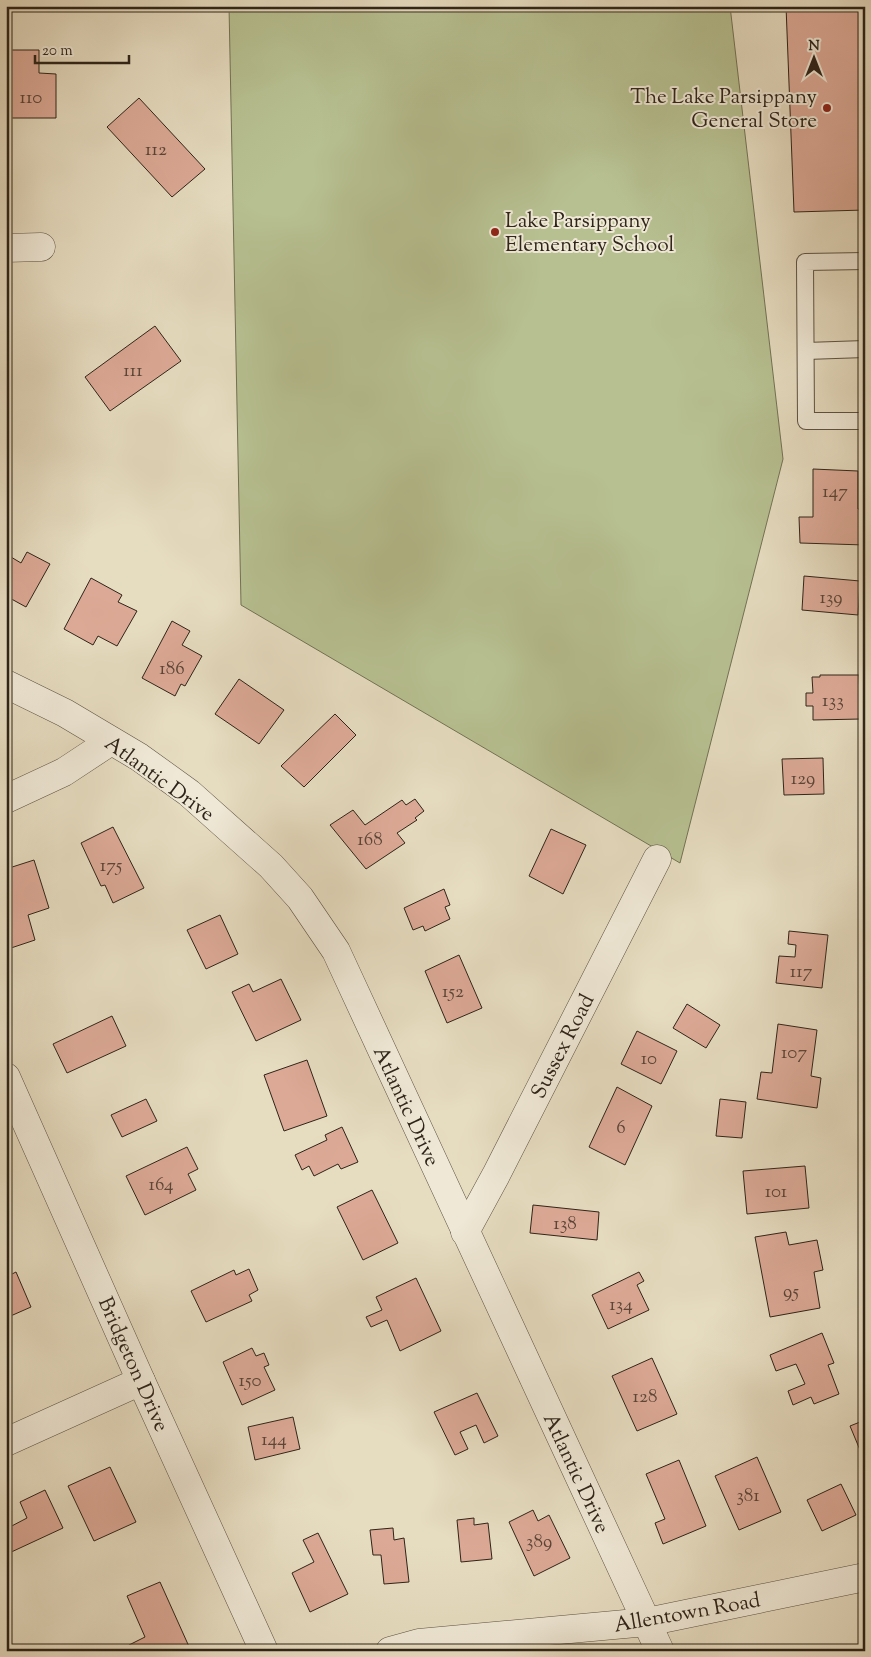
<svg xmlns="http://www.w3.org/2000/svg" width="871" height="1657" viewBox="0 0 871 1657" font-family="'Sorts Mill Goudy',serif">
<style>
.green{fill:#b7c091;stroke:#727255}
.building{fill:#dca996;stroke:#2e2419}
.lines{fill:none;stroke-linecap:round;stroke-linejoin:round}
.service-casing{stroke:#5c5243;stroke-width:18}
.minor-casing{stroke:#5c5243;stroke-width:29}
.tertiary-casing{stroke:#5c5243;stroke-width:29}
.service{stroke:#efe8d6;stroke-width:16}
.minor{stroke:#efe8d6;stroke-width:28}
.tertiary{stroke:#efe8d6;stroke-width:28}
.poi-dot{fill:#8f2418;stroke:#efe8d6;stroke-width:2}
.labels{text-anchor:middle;stroke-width:4;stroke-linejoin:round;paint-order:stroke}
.number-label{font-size:19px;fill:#5a4538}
.poi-label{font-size:21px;fill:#2e2419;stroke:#efe8d6;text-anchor:end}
.street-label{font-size:21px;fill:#2e2419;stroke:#efe8d6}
</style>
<rect width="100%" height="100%" fill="#e6dcc0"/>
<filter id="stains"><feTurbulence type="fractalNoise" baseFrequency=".004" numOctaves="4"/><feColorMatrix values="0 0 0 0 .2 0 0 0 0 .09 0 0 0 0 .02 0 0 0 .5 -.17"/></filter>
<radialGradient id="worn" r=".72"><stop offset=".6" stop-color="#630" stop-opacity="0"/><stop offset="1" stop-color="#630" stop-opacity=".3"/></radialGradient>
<path class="green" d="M 229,6 L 730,6 L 783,459 L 680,863 L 241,605 Z"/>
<g class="building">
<path d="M 786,6 L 865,6 L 865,210 L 794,212 Z"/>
<path d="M 6,50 L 39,50 L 39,73 L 56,74 L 56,118 L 6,118 Z"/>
<path d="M 139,98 L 205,169 L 172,197 L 107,127 Z"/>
<path d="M 155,326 L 181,361 L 110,411 L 85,377 Z"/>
<path d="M 813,469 L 858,471 L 858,509 L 865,509 L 865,545 L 800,543 L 799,517 L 813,517 Z"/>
<path d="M 27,552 L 50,564 L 26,607 L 6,596 L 6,554 L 21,563 Z"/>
<path d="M 804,576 L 860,581 L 858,615 L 802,610 Z"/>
<path d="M 91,578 L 122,595 L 118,602 L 137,611 L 117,646 L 98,636 L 93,645 L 64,629 Z"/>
<path d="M 172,621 L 190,631 L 182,645 L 202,656 L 185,686 L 181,684 L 175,696 L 142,678 Z"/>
<path d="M 820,675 L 859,675 L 861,719 L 813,720 L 813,706 L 806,706 L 806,693 L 813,693 L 812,677 L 820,677 Z"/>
<path d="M 239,679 L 284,710 L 259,744 L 215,714 Z"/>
<path d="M 335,714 L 356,735 L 304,787 L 281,766 Z"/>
<path d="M 823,758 L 824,794 L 784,795 L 782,759 Z"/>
<path d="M 415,799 L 424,811 L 415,818 L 417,820 L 397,833 L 405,843 L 366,869 L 330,825 L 353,810 L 365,825 L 402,800 L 406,805 Z"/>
<path d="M 113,827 L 144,888 L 113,903 L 105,885 L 101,886 L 81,843 Z"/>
<path d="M 551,829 L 586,845 L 563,894 L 529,876 Z"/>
<path d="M 34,860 L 49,908 L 28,915 L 35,940 L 11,948 L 6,932 L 8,922 L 6,869 Z"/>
<path d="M 444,889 L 450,905 L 445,907 L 450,919 L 425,931 L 423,926 L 413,930 L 404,908 Z"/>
<path d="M 220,915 L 238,954 L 206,969 L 187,930 Z"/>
<path d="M 789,931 L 828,935 L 822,988 L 776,983 L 779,956 L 795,957 L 796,945 L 788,944 Z"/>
<path d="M 459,955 L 482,1008 L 447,1023 L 425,971 Z"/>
<path d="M 281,979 L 301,1020 L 256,1041 L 232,992 L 249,984 L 253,992 Z"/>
<path d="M 687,1004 L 720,1025 L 706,1048 L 673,1028 Z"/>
<path d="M 112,1016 L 126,1046 L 67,1073 L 53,1044 Z"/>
<path d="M 778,1024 L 817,1030 L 811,1076 L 821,1078 L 817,1108 L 757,1099 L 761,1072 L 772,1073 Z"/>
<path d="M 637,1031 L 677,1051 L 661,1084 L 621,1064 Z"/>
<path d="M 307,1060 L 327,1116 L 284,1131 L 264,1075 Z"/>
<path d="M 617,1087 L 652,1106 L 625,1165 L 589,1147 Z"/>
<path d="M 146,1099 L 157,1121 L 122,1137 L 111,1115 Z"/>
<path d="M 720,1099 L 746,1102 L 742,1138 L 716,1136 Z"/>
<path d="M 342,1127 L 358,1162 L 341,1169 L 338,1164 L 314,1176 L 309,1166 L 302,1170 L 295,1155 L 327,1140 L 325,1135 Z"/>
<path d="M 187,1147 L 198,1169 L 188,1174 L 196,1190 L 145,1215 L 126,1176 Z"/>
<path d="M 805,1166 L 809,1208 L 747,1214 L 743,1171 Z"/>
<path d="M 372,1190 L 398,1243 L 363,1260 L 337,1207 Z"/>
<path d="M 533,1205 L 599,1212 L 597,1240 L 530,1233 Z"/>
<path d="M 786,1232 L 789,1245 L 817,1240 L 823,1270 L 814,1272 L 820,1308 L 770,1317 L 755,1237 Z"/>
<path d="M 249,1269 L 258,1290 L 249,1295 L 252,1301 L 206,1322 L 191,1291 L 234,1270 L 236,1275 Z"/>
<path d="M 16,1272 L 31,1307 L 6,1318 L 6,1277 Z"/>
<path d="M 639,1272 L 644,1281 L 637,1285 L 649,1310 L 608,1329 L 592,1295 Z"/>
<path d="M 416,1278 L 441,1331 L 400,1351 L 387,1320 L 371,1327 L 366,1317 L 382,1310 L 376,1297 Z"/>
<path d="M 822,1333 L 834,1363 L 828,1365 L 839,1394 L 814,1404 L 811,1397 L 793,1405 L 788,1391 L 805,1384 L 796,1364 L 776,1371 L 770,1355 Z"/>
<path d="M 252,1348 L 256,1356 L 264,1353 L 269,1365 L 264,1367 L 275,1390 L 242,1405 L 223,1362 Z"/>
<path d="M 652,1358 L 677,1414 L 637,1431 L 612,1376 Z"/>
<path d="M 477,1393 L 498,1436 L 484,1443 L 476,1425 L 460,1432 L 468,1449 L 455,1455 L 434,1412 Z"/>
<path d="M 293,1417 L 300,1449 L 255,1460 L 248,1427 Z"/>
<path d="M 865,1420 L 865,1462 L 850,1426 Z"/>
<path d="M 757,1457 L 781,1512 L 739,1530 L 715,1476 Z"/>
<path d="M 679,1460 L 706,1526 L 663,1544 L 655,1523 L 665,1519 L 646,1474 Z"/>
<path d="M 110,1467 L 136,1522 L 94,1541 L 68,1486 Z"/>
<path d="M 841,1484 L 856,1515 L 822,1531 L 807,1500 Z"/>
<path d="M 45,1490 L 63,1528 L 7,1554 L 6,1529 L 27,1518 L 20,1502 Z"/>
<path d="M 533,1510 L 538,1521 L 549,1515 L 570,1558 L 534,1576 L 509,1522 Z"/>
<path d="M 474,1518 L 474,1525 L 488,1523 L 492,1559 L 461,1562 L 457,1520 Z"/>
<path d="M 393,1528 L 394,1540 L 404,1538 L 409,1582 L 384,1584 L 381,1555 L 373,1555 L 370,1530 Z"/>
<path d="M 318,1533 L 348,1594 L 310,1612 L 292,1573 L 314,1562 L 303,1540 Z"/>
<path d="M 160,1582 L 191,1651 L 132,1651 L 129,1645 L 145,1637 L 127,1596 Z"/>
</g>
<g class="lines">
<defs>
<g id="service">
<path d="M 865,261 L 805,262 L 806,421 L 865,421"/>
<path d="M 806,351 L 865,349"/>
</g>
<g id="minor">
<path d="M 6,248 L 41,247"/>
<path d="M 6,684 L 65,713 L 139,757 L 189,793 L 271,866 L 300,898 L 336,951 L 660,1651"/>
<path d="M 6,799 L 64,772 L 111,741"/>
<path d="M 6,1077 L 141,1381 L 264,1651"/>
<path d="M 465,1232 L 496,1175 L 657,859"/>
<path d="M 6,1442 L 141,1381"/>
</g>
<path id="tertiary" d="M 390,1651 L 419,1643 L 647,1622 L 865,1577"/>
</defs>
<use href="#service" class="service-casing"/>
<use href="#minor" class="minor-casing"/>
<use href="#tertiary" class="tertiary-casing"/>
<use href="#service" class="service"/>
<use href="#minor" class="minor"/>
<use href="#tertiary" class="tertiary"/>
</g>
<g class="poi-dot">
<circle cx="827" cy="108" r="5"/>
<circle cx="495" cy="232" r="5"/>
</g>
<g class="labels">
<g class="number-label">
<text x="31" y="103">110</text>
<text x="156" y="155">112</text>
<text x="133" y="376">111</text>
<text x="835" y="497">147</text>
<text x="831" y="603">139</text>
<text x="172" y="674">186</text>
<text x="833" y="706">133</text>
<text x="803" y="784">129</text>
<text x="370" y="845">168</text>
<text x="111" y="871">175</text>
<text x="801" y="977">117</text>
<text x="453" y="997">152</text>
<text x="794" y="1058">107</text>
<text x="649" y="1064">10</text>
<text x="621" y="1133">6</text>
<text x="161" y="1190">164</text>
<text x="776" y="1197">101</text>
<text x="565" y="1229">138</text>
<text x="791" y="1297">95</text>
<text x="621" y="1310">134</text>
<text x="250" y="1386">150</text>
<text x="645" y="1402">128</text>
<text x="274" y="1445">144</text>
<text x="748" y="1501">381</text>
<text x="539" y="1547">389</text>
</g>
<g class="poi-label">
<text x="817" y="103">The Lake Parsippany<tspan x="817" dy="24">General Store</tspan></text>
<text x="505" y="227" text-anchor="start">Lake Parsippany<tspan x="505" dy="24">Elementary School</tspan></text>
</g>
<g class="street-label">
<text transform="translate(160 778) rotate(36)" y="7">Atlantic Drive</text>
<text transform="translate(562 1046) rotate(-63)" y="7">Sussex Road</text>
<text transform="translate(407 1106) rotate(65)" y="7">Atlantic Drive</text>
<text transform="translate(134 1364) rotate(66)" y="7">Bridgeton Drive</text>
<text transform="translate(577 1473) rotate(65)" y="7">Atlantic Drive</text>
<text transform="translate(687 1612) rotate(-10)" y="7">Allentown Road</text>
</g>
</g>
<rect width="871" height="1657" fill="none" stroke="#e6dcc0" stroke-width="25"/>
<rect x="8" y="8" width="856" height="1642" fill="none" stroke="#2e2419" stroke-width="2.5"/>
<rect x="12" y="12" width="846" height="1632" fill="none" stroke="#2e2419"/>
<g transform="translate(814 58)" stroke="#efe8d6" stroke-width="4" paint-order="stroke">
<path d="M0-4L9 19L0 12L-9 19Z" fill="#2e2419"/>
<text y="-8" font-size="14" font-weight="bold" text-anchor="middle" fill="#2e2419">N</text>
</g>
<path d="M35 55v8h94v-8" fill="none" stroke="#2e2419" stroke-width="2.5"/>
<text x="42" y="55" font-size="15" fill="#2e2419" stroke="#efe8d6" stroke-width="4" paint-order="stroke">20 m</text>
<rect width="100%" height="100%" filter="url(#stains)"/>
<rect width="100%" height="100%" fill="url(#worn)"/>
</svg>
